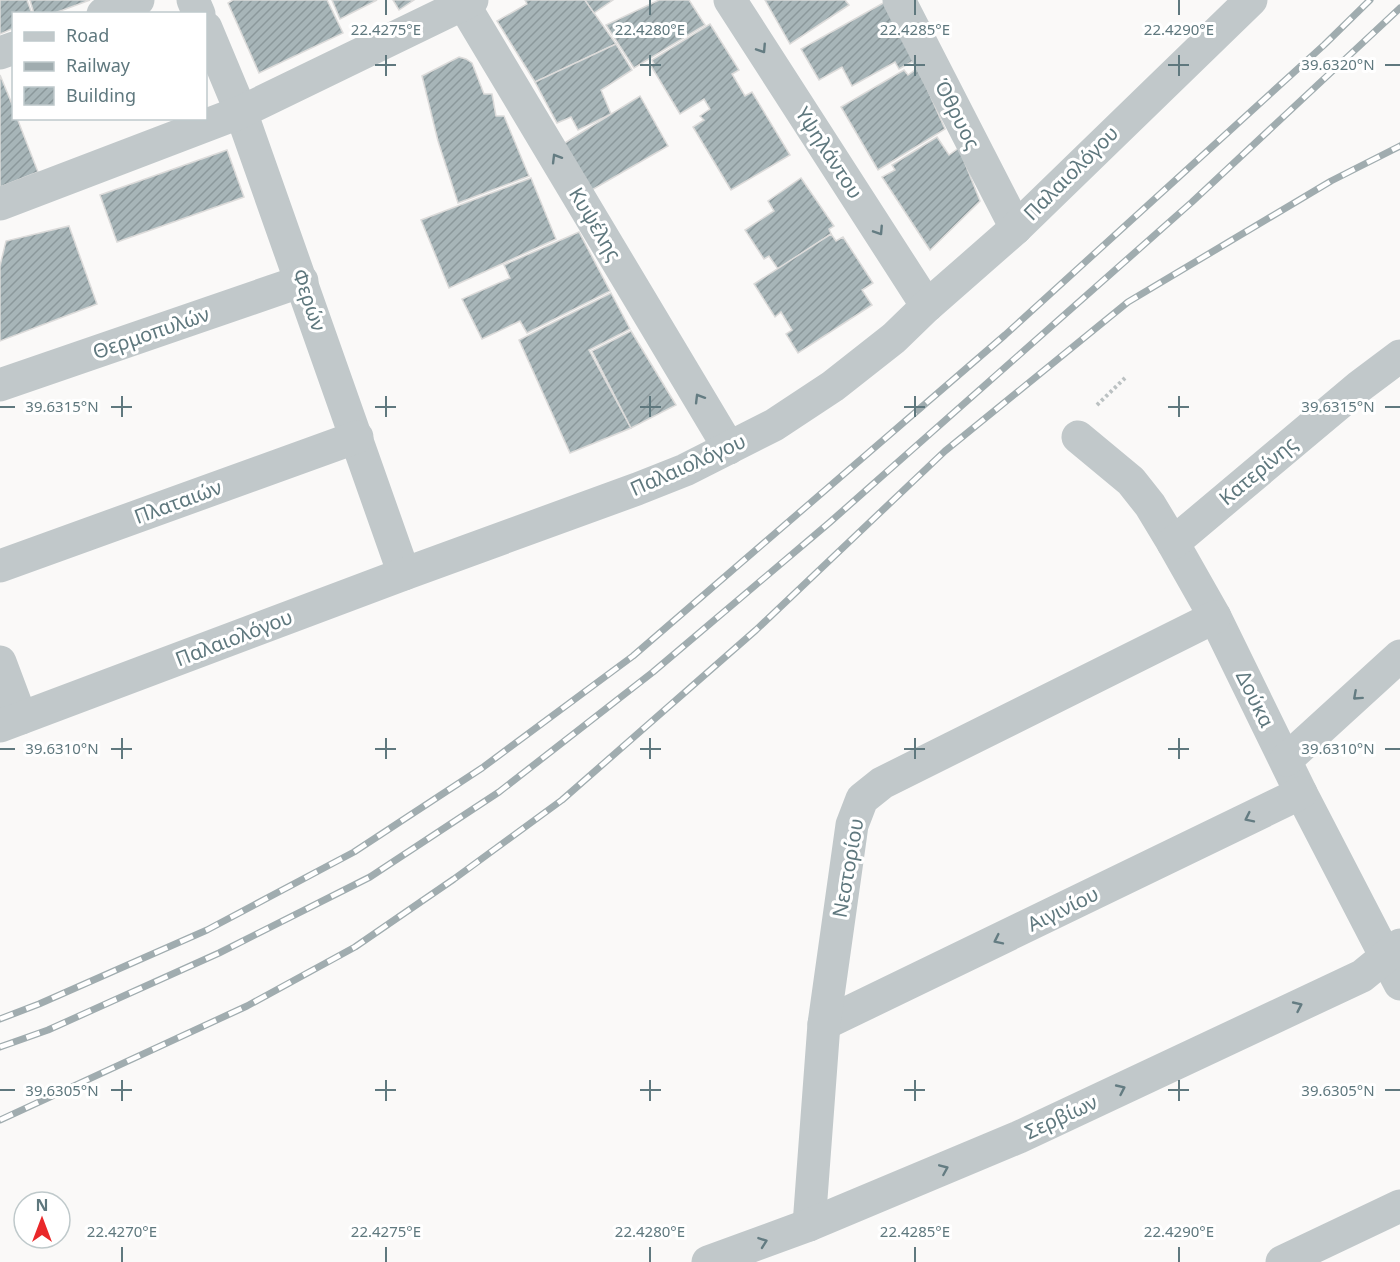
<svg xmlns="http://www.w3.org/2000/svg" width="1400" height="1262" viewBox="0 0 1400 1262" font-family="'Noto Sans',sans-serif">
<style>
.building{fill:url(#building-hatch);stroke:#dcdbda;stroke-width:1.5}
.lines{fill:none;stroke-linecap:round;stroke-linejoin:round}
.path{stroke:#bbc1c2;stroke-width:4;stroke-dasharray:3 3;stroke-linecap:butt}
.minor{stroke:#c1c8ca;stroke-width:33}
.tertiary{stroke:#c1c8ca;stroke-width:33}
.rail-casing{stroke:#a0acaf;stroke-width:7}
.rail{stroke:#fff;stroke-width:4.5;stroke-dasharray:14;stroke-linecap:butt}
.oneway{stroke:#647c82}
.ticks{fill:none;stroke:#5f787e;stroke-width:2}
.labels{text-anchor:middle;stroke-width:6;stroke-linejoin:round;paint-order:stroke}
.street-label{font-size:20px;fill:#5f787e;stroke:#fff}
.ticks-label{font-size:15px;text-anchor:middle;fill:#5f787e;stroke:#fff;stroke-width:6;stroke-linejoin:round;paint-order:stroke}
</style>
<defs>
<pattern id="building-hatch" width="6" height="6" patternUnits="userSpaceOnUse" patternTransform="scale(1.5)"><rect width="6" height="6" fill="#a7b5b8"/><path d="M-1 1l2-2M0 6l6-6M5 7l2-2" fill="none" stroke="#8b989b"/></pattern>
</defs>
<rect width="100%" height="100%" fill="#faf9f8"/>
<g class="building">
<path d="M 0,0 L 27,0 L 32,14 L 14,14 L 14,28 L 0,34 Z"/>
<path d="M 30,0 L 90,0 L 52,14 L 34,14 Z"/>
<path d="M 233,0 L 327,0 L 343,33 L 259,73 L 228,3 Z"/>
<path d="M 332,0 L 377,0 L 340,19 Z"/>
<path d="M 393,0 L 414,0 L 399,10 Z"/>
<path d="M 525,0 L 585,0 L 616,44 L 535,82 L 497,21 L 527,4 Z"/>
<path d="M 585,0 L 613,0 L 594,13 Z"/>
<path d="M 659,0 L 689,0 L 705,25 L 634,68 L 606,25 Z"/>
<path d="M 765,0 L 845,0 L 849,5 L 790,44 Z"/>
<path d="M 885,2 L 917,59 L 899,69 L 895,62 L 852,86 L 842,67 L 819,80 L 801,49 Z"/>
<path d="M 710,24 L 739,70 L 732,74 L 745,96 L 752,92 L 790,155 L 731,190 L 693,127 L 704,120 L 700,116 L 710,109 L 704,99 L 680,114 L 651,66 L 654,64 L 652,60 Z"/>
<path d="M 616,44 L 632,70 L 601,90 L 611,114 L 578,130 L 571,117 L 557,123 L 535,82 Z"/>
<path d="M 459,57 L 466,59 L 472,63 L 484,94 L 492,94 L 496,116 L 504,116 L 529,176 L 458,203 L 438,141 L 422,76 Z"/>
<path d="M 918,68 L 945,129 L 878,170 L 841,107 L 904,70 L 908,75 Z"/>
<path d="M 0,75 L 14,109 L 14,118 L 17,118 L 38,172 L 0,187 Z"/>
<path d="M 640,96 L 668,146 L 590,191 L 563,144 Z"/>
<path d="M 937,137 L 949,155 L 959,148 L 980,201 L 930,250 L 882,177 L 895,170 L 892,165 Z"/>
<path d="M 227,150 L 244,197 L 117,242 L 100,195 Z"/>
<path d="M 531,178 L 556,239 L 449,288 L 421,220 Z"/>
<path d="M 801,178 L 834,226 L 829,229 L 831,234 L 778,269 L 769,256 L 764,259 L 745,230 L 774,211 L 768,201 Z"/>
<path d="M 69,226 L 97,304 L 0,341 L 0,266 L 6,241 Z"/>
<path d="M 579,232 L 610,291 L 527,333 L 520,321 L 482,339 L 462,299 L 510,278 L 504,265 Z"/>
<path d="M 831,234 L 836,241 L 843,237 L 873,283 L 862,290 L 872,305 L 798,353 L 786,334 L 792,330 L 781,312 L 775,317 L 754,284 Z"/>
<path d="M 611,293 L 630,329 L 589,350 L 631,428 L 570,453 L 519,340 Z"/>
<path d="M 631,331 L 676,405 L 631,428 L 592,351 Z"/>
</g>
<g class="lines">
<path class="path" d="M 1097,405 L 1125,378"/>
<g class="minor">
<path d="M 193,0 L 199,14"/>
<path d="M 461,0 L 729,448"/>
<path d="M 730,0 L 927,306"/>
<path d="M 899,0 L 1016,228"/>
<path d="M 103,14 L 138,0"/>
<path d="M 206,28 L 241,112 L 404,574"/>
<path d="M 0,53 L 14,48"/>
<path d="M 0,204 L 241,112 L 472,0"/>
<path d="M 0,385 L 302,281"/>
<path d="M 1078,437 L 1131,481 L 1150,505 L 1173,543 L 1215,617 L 1301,793 L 1400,984"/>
<path d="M 1173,543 L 1360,386 L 1400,356"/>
<path d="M 0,566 L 357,437"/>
<path d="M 0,662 L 21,718"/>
<path d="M 1286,760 L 1400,656"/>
<path d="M 824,1024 L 1301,793"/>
<path d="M 809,1225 L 824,1024 L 852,825 L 862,799 L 882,783 L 1215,617"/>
<path d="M 708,1262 L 809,1225 L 1019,1137 L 1362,976 L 1400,945"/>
<path d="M 1282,1262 L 1400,1206"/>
</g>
<path class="tertiary" d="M 0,726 L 404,574 L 637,489 L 685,470 L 774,425 L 833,386 L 894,338 L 927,306 L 1016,228 L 1251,0"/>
<defs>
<g id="rail">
<path d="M 0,1019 L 39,1004 L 207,930 L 354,852 L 482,768 L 633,656 L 1005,335 L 1324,45 L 1370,0"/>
<path d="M 0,1047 L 48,1030 L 219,953 L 370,877 L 499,792 L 653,672 L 829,523 L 1192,202 L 1400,8"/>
<path d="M 0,1120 L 247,1006 L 355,947 L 454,879 L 562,800 L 756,630 L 945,451 L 1128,302 L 1331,181 L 1400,146"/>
</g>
</defs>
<use href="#rail" class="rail-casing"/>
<use href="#rail" class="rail"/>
</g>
<defs><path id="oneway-chevron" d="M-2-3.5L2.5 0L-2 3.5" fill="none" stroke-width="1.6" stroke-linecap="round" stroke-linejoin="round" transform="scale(1.5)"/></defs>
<g class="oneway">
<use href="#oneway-chevron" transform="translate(762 49) rotate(57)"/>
<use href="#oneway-chevron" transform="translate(556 158) rotate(-121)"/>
<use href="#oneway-chevron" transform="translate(879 231) rotate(57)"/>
<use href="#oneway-chevron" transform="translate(699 398) rotate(-121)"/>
<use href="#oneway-chevron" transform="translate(1357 696) rotate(138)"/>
<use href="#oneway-chevron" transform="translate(1249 818) rotate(154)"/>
<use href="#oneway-chevron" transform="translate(998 940) rotate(154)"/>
<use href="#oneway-chevron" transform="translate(1298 1006) rotate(-25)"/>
<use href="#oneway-chevron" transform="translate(1121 1089) rotate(-25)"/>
<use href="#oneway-chevron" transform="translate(944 1169) rotate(-23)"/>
<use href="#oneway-chevron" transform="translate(763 1242) rotate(-20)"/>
</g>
<path class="ticks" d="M 386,0 L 386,15M 650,0 L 650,15M 915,0 L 915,15M 1179,0 L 1179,15M 386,55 L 386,76M 650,55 L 650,76M 915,55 L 915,76M 1179,55 L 1179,76M 375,65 L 396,65M 640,65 L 661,65M 904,65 L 925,65M 1168,65 L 1189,65M 1385,65 L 1400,65M 122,396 L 122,417M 386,396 L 386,417M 650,396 L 650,417M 915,396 L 915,417M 1179,396 L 1179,417M 0,407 L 15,407M 111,407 L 132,407M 375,407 L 396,407M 640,407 L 661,407M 904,407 L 925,407M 1168,407 L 1189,407M 1385,407 L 1400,407M 122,738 L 122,759M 386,738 L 386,759M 650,738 L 650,759M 915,738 L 915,759M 1179,738 L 1179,759M 0,749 L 15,749M 111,749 L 132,749M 375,749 L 396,749M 640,749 L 661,749M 904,749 L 925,749M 1168,749 L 1189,749M 1385,749 L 1400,749M 122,1080 L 122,1101M 386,1080 L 386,1101M 650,1080 L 650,1101M 915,1080 L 915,1101M 1179,1080 L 1179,1101M 0,1090 L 15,1090M 111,1090 L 132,1090M 375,1090 L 396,1090M 640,1090 L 661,1090M 904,1090 L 925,1090M 1168,1090 L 1189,1090M 1385,1090 L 1400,1090M 122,1247 L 122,1262M 386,1247 L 386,1262M 650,1247 L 650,1262M 915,1247 L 915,1262M 1179,1247 L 1179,1262"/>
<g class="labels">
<g class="street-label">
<text transform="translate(957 114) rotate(63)" y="7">Όθρυος</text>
<text transform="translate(829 153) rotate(57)" y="7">Υψηλάντου</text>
<text transform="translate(1071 173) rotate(-45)" y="7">Παλαιολόγου</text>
<text transform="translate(595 224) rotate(59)" y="7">Κυψέλης</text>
<text transform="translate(309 300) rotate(71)" y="7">Φερών</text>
<text transform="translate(151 333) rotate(-19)" y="7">Θερμοπυλών</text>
<text transform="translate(688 465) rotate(-24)" y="7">Παλαιολόγου</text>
<text transform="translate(1258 471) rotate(-40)" y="7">Κατερίνης</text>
<text transform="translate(178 502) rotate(-20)" y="7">Πλαταιών</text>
<text transform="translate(234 638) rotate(-21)" y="7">Παλαιολόγου</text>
<text transform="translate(1255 699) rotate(64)" y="7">Δούκα</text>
<text transform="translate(848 868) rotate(-80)" y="7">Νεστορίου</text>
<text transform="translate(1063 909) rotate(-26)" y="7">Αιγινίου</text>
<text transform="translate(1061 1117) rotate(-25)" y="7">Σερβίων</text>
</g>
</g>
<g class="ticks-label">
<text x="386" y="35">22.4275°E</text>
<text x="650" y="35">22.4280°E</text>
<text x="915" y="35">22.4285°E</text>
<text x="1179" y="35">22.4290°E</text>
<text x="1338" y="70">39.6320°N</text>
<text x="62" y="412">39.6315°N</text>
<text x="1338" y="412">39.6315°N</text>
<text x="62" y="754">39.6310°N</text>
<text x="1338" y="754">39.6310°N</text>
<text x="62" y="1096">39.6305°N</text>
<text x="1338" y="1096">39.6305°N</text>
<text x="122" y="1237">22.4270°E</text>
<text x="386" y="1237">22.4275°E</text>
<text x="650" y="1237">22.4280°E</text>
<text x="915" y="1237">22.4285°E</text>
<text x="1179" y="1237">22.4290°E</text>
</g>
<rect x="12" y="12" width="195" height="108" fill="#ffffff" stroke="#bfc9cb" stroke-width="1.5"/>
<rect x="24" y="32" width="30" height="9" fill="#c1c8ca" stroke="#bfc9cb" stroke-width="1.5"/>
<text x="66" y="42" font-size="18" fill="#5f787e">Road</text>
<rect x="24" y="62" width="30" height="9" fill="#a0acaf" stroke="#bfc9cb" stroke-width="1.5"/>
<text x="66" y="72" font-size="18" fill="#5f787e">Railway</text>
<rect x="24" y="87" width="30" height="18" fill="url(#building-hatch)" stroke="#bfc9cb" stroke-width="1.5"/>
<text x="66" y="102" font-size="18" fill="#5f787e">Building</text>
<g transform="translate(42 1220)"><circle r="28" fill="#ffffff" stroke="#bfc9cb" stroke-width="1.5"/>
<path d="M0-4.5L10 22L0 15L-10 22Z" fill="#e9282a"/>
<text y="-9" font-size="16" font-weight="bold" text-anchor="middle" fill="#5f787e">N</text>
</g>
</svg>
